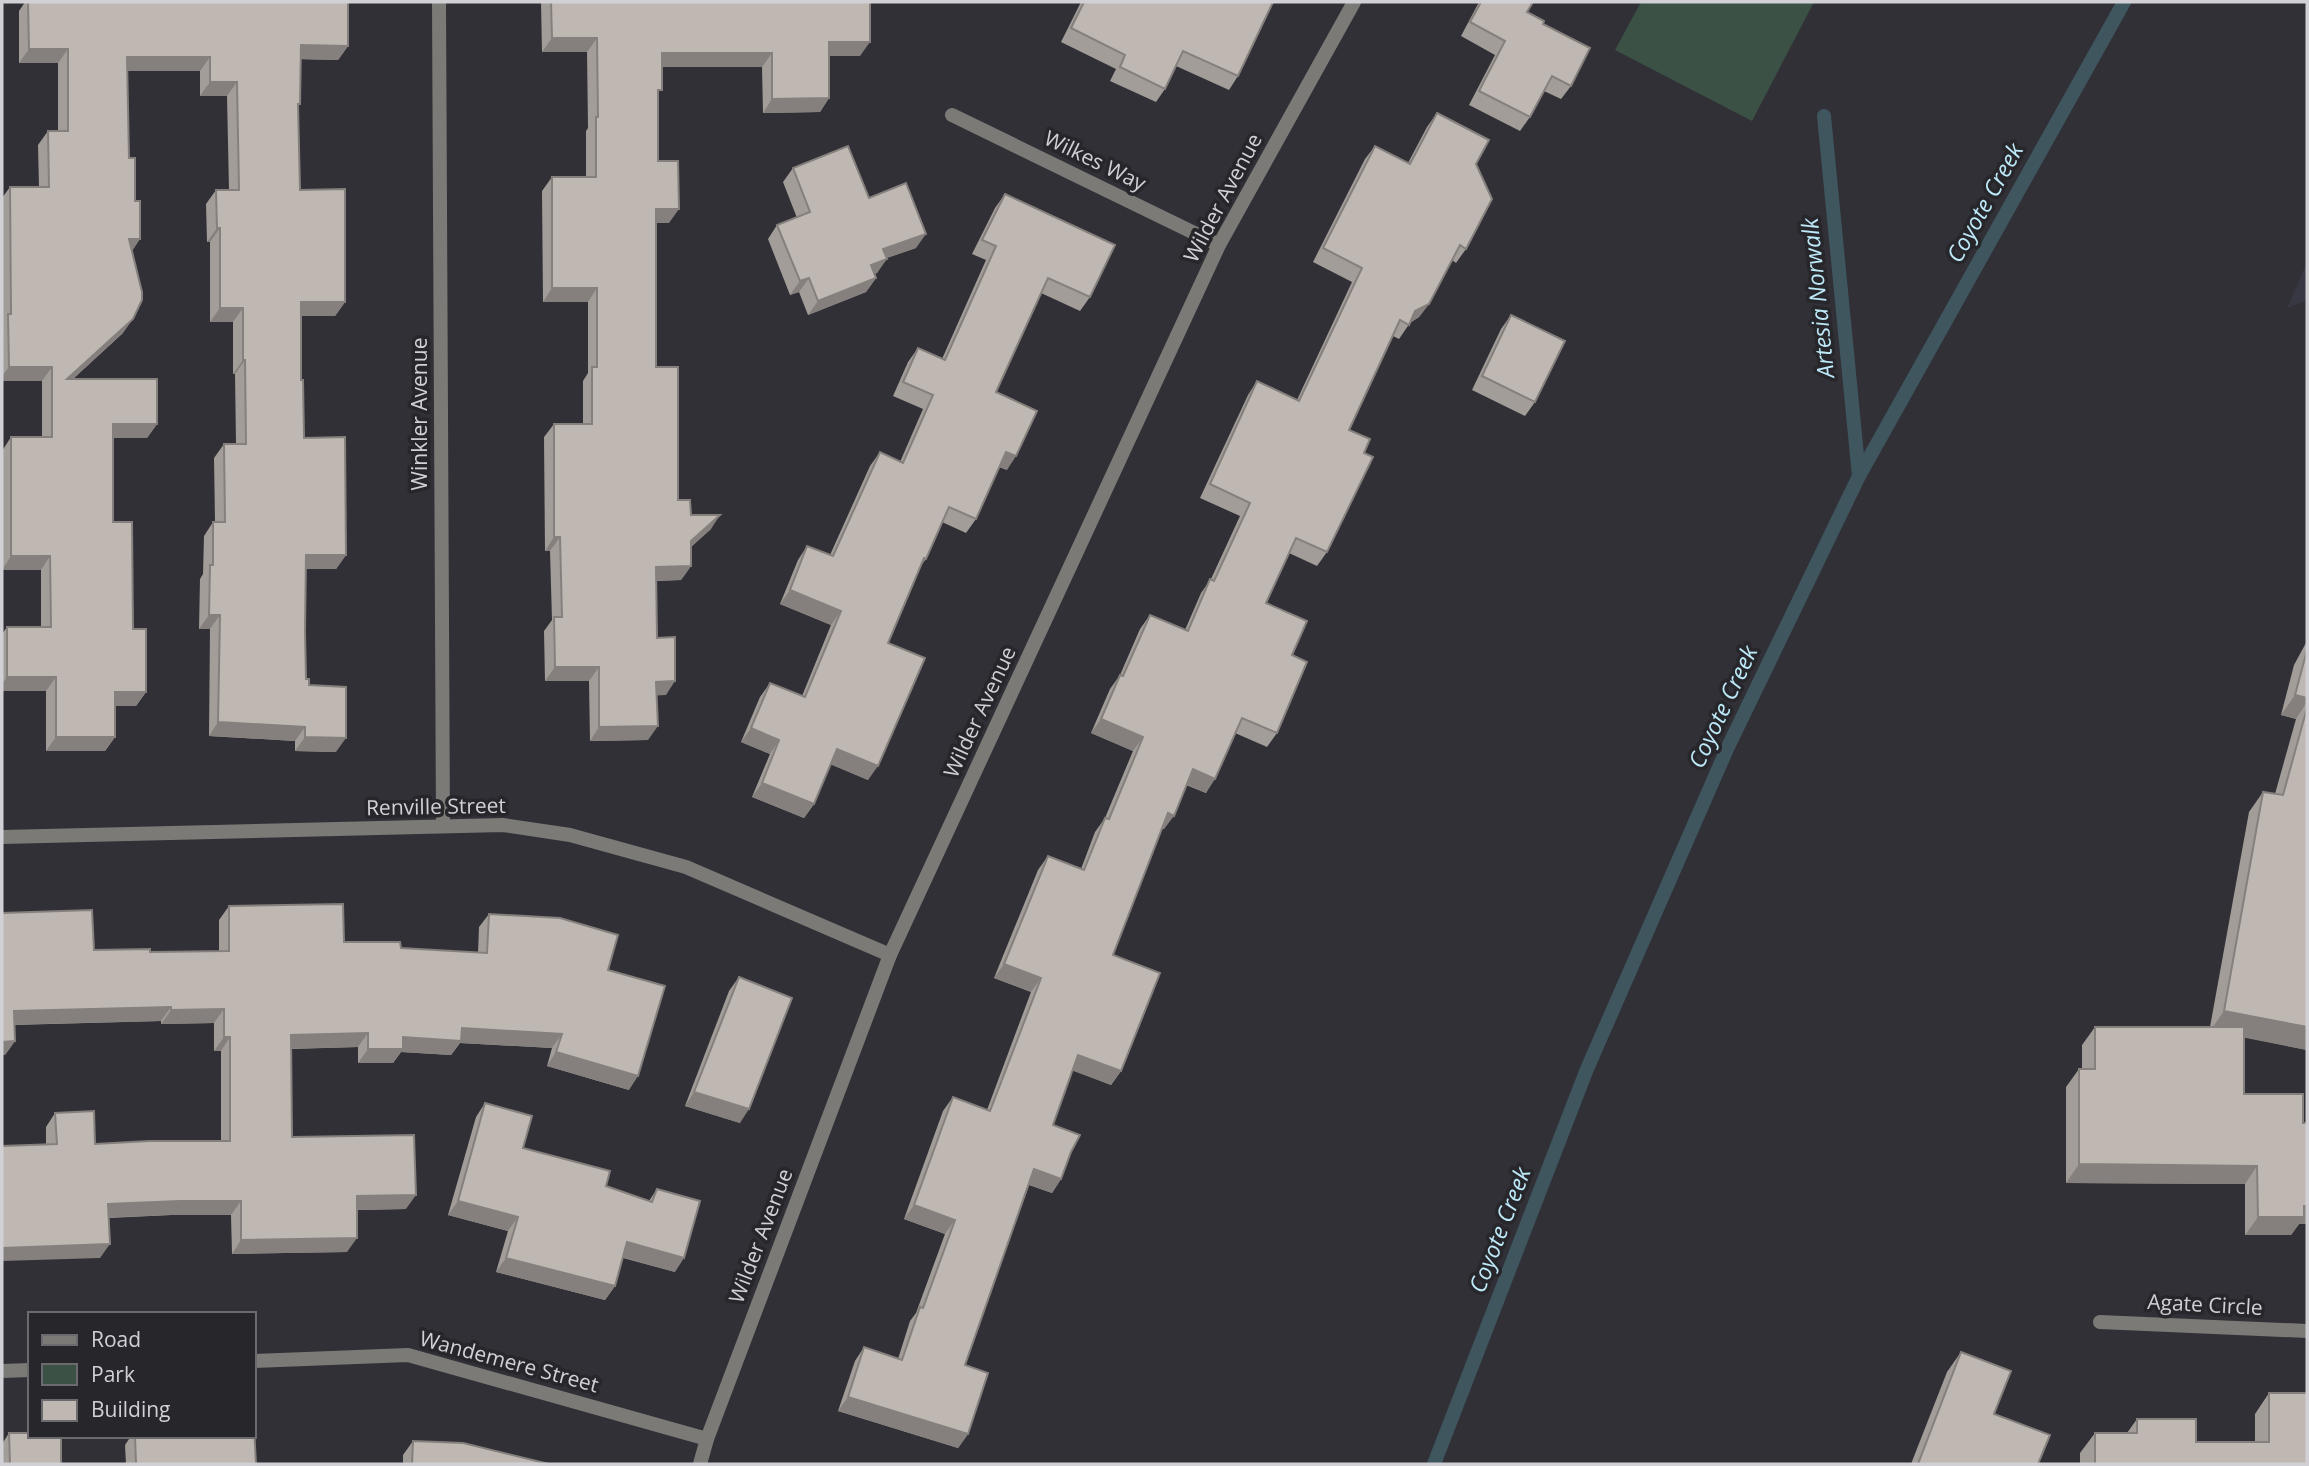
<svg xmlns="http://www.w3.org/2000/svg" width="2309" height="1466" viewBox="0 0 2309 1466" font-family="'Open Sans',sans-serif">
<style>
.built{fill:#383844}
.green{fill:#3b5145}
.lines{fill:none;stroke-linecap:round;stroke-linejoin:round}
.stream{stroke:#3f565f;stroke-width:14}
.street{stroke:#7c7a77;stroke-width:14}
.wall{fill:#a39d99}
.shaded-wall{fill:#85807d}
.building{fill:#beb7b2;stroke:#85807d;stroke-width:2}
.labels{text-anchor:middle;stroke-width:7;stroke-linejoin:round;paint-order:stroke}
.street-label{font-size:21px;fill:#d1d1d5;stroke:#26262b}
.water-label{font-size:23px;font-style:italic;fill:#bde9f8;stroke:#26262b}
</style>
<rect width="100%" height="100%" fill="#303036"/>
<path class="built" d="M 2307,262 L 2307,300 L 2287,308 Z"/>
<path class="green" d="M 1641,2 L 1814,2 L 1752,121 L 1615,50 Z"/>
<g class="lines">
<g class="stream">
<path d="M 1824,116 L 1859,476"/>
<path d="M 1434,1464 L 1587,1069 L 1727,749 L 1859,476 L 2124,2"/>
</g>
<g class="street">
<path d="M 439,2 L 443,826"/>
<path d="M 952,115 L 1219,245"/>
<path d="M 2,837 L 503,825 L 570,835 L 686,867 L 890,955"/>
<path d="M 2100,1322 L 2307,1331"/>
<path d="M 254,1361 L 408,1355 L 707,1439"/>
<path d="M 2,1371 L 30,1370"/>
<path d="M 700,1464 L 707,1439 L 890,955 L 1219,245 L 1354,2"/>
</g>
</g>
<g class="wall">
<path d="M 25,2 L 348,2 L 348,46 L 338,60 L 301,59 L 300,104 L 298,106 L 300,190 L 345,302 L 335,316 L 301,316 L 301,380 L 304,438 L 346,555 L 336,569 L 306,569 L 306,679 L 336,752 L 295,751 L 295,741 L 209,736 L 210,629 L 199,629 L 200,579 L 203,574 L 204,536 L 213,522 L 215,522 L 214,458 L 224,444 L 236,444 L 235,374 L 233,374 L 233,322 L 210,322 L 210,242 L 207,242 L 206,204 L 216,190 L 229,190 L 227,96 L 200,96 L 200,71 L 127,71 L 129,158 L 132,251 L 123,333 L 73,379 L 157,424 L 147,438 L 113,438 L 113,522 L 146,692 L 136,706 L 115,706 L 115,737 L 105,751 L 46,751 L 46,691 L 2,691 L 2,634 L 7,627 L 41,627 L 41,570 L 2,570 L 2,451 L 11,437 L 42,437 L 42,381 L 2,381 L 2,198 L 10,187 L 39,187 L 38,145 L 48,131 L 58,131 L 58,63 L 19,63 L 19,11 Z"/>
<path d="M 541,2 L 870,2 L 860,56 L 829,56 L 829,98 L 820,112 L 763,113 L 762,67 L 662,67 L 658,96 L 658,161 L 669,223 L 656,223 L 656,367 L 678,500 L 691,515 L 711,529 L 691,547 L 691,566 L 681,580 L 656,581 L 657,638 L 666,695 L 657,695 L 648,740 L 590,741 L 589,681 L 545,681 L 544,631 L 552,620 L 550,551 L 545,551 L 544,437 L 554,424 L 583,424 L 583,381 L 588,373 L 588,302 L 543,302 L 542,191 L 552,177 L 586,177 L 586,131 L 588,128 L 587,52 L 542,52 Z"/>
<path d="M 1081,2 L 1273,2 L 1238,76 L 1229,90 L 1176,66 L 1165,89 L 1156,102 L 1110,81 L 1116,69 L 1061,42 Z"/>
<path d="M 1479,2 L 1533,2 L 1527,12 L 1543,24 L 1571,86 L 1561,99 L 1544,91 L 1530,117 L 1520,131 L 1469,105 L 1495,55 L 1461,36 Z"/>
<path d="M 1437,113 L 1476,164 L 1466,249 L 1456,263 L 1452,260 L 1429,304 L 1419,317 L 1410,323 L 1399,339 L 1393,336 L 1349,430 L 1364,453 L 1327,552 L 1317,566 L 1289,553 L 1266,603 L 1292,655 L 1277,733 L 1267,747 L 1235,733 L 1206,793 L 1186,785 L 1164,829 L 1162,829 L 1113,955 L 1121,1071 L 1111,1085 L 1073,1070 L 1053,1125 L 1071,1152 L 1061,1179 L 1052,1193 L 1029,1185 L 965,1365 L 968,1434 L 958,1448 L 838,1411 L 855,1361 L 864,1347 L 898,1359 L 910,1321 L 916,1313 L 945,1234 L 904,1219 L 943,1111 L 953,1097 L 987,1110 L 1031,992 L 994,978 L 1038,870 L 1048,856 L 1081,869 L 1095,832 L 1105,818 L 1133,751 L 1091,733 L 1110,689 L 1120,675 L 1140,629 L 1150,615 L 1185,630 L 1201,593 L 1211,579 L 1240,516 L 1200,498 L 1248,395 L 1257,381 L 1297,400 L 1352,282 L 1313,262 L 1365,159 L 1375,146 L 1408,163 L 1427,127 Z"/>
<path d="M 793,168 L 869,198 L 916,248 L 886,258 L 877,273 L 874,274 L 876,278 L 866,292 L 808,315 L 799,292 L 790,295 L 768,239 L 777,225 L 797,218 L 783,182 Z"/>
<path d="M 1005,194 L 1090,297 L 1080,311 L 1041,293 L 996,392 L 1007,470 L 999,467 L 976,519 L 966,533 L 942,522 L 926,559 L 919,568 L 888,643 L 868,780 L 831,764 L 814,804 L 804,818 L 752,797 L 770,754 L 741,742 L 760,697 L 770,683 L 802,696 L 831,625 L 780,604 L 798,560 L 807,546 L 830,555 L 870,466 L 880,452 L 900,462 L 923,409 L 893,396 L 908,362 L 918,348 L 942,359 L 986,260 L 972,254 L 995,208 Z"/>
<path d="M 1511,315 L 1535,402 L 1525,416 L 1472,390 L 1501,329 Z"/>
<path d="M 2307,641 L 2307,1050 L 2244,1037 L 2244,1094 L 2303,1123 L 2307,1123 L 2307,1224 L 2299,1224 L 2291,1235 L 2245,1235 L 2245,1184 L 2066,1183 L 2066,1087 L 2079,1069 L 2082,1069 L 2082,1045 L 2095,1027 L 2210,1027 L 2249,812 L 2263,792 L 2275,794 L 2296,719 L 2281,715 L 2294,665 Z"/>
<path d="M 229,906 L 344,942 L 401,948 L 478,953 L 479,927 L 489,914 L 608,970 L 629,1090 L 547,1066 L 552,1048 L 460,1043 L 451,1055 L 401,1052 L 393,1063 L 358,1063 L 358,1047 L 291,1049 L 292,1137 L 406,1209 L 357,1210 L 347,1252 L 232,1254 L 231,1215 L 171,1215 L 109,1218 L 100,1258 L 46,1145 L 46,1127 L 55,1113 L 95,1144 L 221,1141 L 221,1051 L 214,1051 L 214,1023 L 161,1024 L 161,1021 L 14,1025 L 15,1041 L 5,1055 L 2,913 L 94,950 L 150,952 L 219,951 L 219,920 Z"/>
<path d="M 739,977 L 740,1123 L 685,1106 L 729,991 Z"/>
<path d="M 485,1103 L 523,1148 L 606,1186 L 649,1201 L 657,1189 L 675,1272 L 623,1258 L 615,1286 L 605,1300 L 496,1272 L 508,1231 L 448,1215 L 476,1117 Z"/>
<path d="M 1961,1352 L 1994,1414 L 2038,1464 L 1911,1464 L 1947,1372 Z"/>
<path d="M 2269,1393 L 2307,1464 L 2080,1464 L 2080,1453 L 2095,1433 L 2127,1433 L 2137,1419 L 2196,1442 L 2255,1442 L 2255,1414 Z"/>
<path d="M 9,1433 L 61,1464 L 2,1464 L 2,1444 Z"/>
<path d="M 131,1436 L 254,1436 L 256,1464 L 126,1464 L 125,1445 Z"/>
<path d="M 413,1441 L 549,1464 L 403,1464 L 403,1455 Z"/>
</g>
<g class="shaded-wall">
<path d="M 552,38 L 597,38 L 587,52 L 542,52 Z"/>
<path d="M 829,42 L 870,42 L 860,56 L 819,56 Z"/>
<path d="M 301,45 L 348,46 L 338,60 L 291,59 Z"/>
<path d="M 29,49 L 68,49 L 58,63 L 19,63 Z"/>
<path d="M 662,53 L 772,53 L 762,67 L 652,67 Z"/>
<path d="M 127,57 L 210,57 L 200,71 L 117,71 Z"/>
<path d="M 210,82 L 237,82 L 227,96 L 200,96 Z"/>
<path d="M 829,98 L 820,112 L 763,113 L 772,99 Z"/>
<path d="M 656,209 L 679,209 L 669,223 L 646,223 Z"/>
<path d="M 217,228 L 220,228 L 210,242 L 207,242 Z"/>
<path d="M 926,234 L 916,248 L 873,263 L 883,249 Z"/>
<path d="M 129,239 L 140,239 L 131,253 Z"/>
<path d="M 887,259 L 877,273 L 861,279 L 871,265 Z"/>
<path d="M 809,278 L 799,292 L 790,295 L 800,281 Z"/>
<path d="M 876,278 L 866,292 L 808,315 L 818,301 Z"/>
<path d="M 552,288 L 597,288 L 588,302 L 543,302 Z"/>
<path d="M 301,302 L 345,302 L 335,316 L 291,316 Z"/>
<path d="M 1429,304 L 1419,317 L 1406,325 L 1415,311 Z"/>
<path d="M 220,308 L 243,308 L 233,322 L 210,322 Z"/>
<path d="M 133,319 L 123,333 L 57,393 L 67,379 Z"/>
<path d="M 243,360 L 245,360 L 235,374 L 233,374 Z"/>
<path d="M 9,367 L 52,367 L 42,381 L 2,381 L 2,376 Z"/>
<path d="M 113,424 L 157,424 L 147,438 L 103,438 Z"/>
<path d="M 1006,452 L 1016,456 L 1007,470 L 996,465 Z"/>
<path d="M 720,515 L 711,529 L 681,555 L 691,541 Z"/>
<path d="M 554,537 L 560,537 L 550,551 L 545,551 Z"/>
<path d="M 306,555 L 346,555 L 336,569 L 296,569 Z"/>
<path d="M 11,556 L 50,556 L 41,570 L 2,570 Z"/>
<path d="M 691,566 L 681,580 L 646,581 L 656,567 Z"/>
<path d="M 790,590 L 841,611 L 831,625 L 780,604 Z"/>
<path d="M 209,615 L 220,615 L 210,629 L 199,629 Z"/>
<path d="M 555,667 L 599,667 L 589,681 L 545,681 Z"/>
<path d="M 7,677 L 56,677 L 46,691 L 2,691 L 2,684 Z"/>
<path d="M 675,681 L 666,695 L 647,696 L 656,682 Z"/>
<path d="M 115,692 L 146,692 L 136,706 L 105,706 Z"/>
<path d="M 2295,695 L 2307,698 L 2307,702 L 2296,719 L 2281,715 Z"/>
<path d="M 1101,719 L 1143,737 L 1133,751 L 1091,733 Z"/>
<path d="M 218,722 L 305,727 L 295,741 L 209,736 Z"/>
<path d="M 658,726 L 648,740 L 590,741 L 599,727 Z"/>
<path d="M 751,728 L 779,740 L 770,754 L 741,742 Z"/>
<path d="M 56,737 L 115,737 L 105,751 L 46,751 Z"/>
<path d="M 305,737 L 346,738 L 336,752 L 295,751 Z"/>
<path d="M 837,749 L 878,766 L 868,780 L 827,763 Z"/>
<path d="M 1193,769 L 1215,779 L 1206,793 L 1183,783 Z"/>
<path d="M 762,783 L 814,804 L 804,818 L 752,797 Z"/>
<path d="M 1168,813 L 1174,816 L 1164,829 L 1159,827 Z"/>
<path d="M 1004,964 L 1041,978 L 1031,992 L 994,978 Z"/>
<path d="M 171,1007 L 161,1021 L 4,1025 L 14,1011 Z"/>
<path d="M 224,1009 L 214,1023 L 161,1024 L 171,1010 Z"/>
<path d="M 2224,1011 L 2307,1027 L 2307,1050 L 2210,1031 Z"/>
<path d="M 462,1028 L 562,1034 L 552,1048 L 460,1043 L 451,1055 L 401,1052 L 393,1063 L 358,1063 L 368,1049 L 403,1037 Z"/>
<path d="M 368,1033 L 358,1047 L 281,1049 L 291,1035 Z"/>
<path d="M 224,1037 L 230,1037 L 221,1051 L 214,1051 Z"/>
<path d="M 15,1041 L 5,1055 L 2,1055 L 2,1042 Z"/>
<path d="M 556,1052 L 638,1076 L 629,1090 L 547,1066 Z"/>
<path d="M 1078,1055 L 1121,1071 L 1111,1085 L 1068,1069 Z"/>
<path d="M 694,1092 L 749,1109 L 740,1123 L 685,1106 Z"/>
<path d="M 2079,1164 L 2257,1166 L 2245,1184 L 2066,1183 Z"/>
<path d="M 1034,1169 L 1061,1179 L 1052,1193 L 1024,1183 Z"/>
<path d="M 416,1195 L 406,1209 L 347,1210 L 357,1196 Z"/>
<path d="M 180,1201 L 241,1201 L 231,1215 L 171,1215 L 98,1218 L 108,1204 Z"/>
<path d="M 458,1201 L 518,1217 L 508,1231 L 448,1215 Z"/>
<path d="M 914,1205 L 955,1220 L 945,1234 L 904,1219 Z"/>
<path d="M 2304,1206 L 2307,1206 L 2307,1224 L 2299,1224 L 2291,1235 L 2245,1235 L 2258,1217 Z"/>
<path d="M 357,1238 L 347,1252 L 232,1254 L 241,1240 Z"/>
<path d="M 627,1242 L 684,1258 L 675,1272 L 618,1256 Z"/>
<path d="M 110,1244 L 100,1258 L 2,1261 L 2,1248 Z"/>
<path d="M 506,1258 L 615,1286 L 605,1300 L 496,1272 Z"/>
<path d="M 848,1397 L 968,1434 L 958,1448 L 838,1411 Z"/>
</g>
<g class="building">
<path d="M 28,2 L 348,2 L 348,46 L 301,45 L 300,104 L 298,104 L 300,190 L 345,189 L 345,302 L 301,302 L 301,380 L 303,380 L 304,438 L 345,437 L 346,555 L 306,555 L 305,631 L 306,679 L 309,679 L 309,685 L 346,687 L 346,738 L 305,737 L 305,727 L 218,722 L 220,615 L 209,615 L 210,565 L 213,565 L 213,522 L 225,522 L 224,444 L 246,444 L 245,360 L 243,360 L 243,308 L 220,308 L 220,228 L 217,228 L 216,190 L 239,190 L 237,82 L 210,82 L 210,57 L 127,57 L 129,158 L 135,158 L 135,201 L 140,201 L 140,239 L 129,239 L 142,292 L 142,300 L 133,319 L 67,379 L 157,379 L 157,424 L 113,424 L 113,522 L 132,522 L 133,629 L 146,629 L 146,692 L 115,692 L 115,737 L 56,737 L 56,677 L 7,677 L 7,627 L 51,627 L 50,556 L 11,556 L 11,437 L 52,437 L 52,367 L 9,367 L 8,314 L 11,314 L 10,187 L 49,187 L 48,131 L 68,131 L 68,49 L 29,49 Z"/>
<path d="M 551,2 L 870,2 L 870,42 L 829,42 L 829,98 L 772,99 L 772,53 L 662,53 L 662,90 L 658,90 L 658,161 L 678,161 L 679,209 L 656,209 L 656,367 L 678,367 L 678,500 L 690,500 L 691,515 L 720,515 L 691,541 L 691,566 L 656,567 L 657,638 L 675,637 L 675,681 L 656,682 L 658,726 L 599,727 L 599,667 L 555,667 L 554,617 L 562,617 L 560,537 L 554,537 L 554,424 L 592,424 L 592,367 L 597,367 L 597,288 L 552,288 L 552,177 L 596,177 L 596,117 L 598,117 L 597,38 L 552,38 Z"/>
<path d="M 1084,2 L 1273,2 L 1238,76 L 1183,51 L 1165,89 L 1120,67 L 1125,55 L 1071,28 Z"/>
<path d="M 1481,2 L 1533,2 L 1527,12 L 1544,21 L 1543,24 L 1590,48 L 1571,86 L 1552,76 L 1530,117 L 1479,91 L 1505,41 L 1470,22 Z"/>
<path d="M 1437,113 L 1489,140 L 1476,164 L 1492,199 L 1466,249 L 1460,245 L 1429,304 L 1415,311 L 1409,325 L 1400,320 L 1349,430 L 1370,439 L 1364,453 L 1373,457 L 1327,552 L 1296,538 L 1266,603 L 1307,621 L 1292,655 L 1307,662 L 1277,733 L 1242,718 L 1215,779 L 1193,769 L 1174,816 L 1168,813 L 1113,955 L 1160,973 L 1121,1071 L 1078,1055 L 1053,1125 L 1080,1135 L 1071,1152 L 1061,1179 L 1034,1169 L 965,1365 L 988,1373 L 968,1434 L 848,1397 L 864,1347 L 902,1360 L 920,1307 L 923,1308 L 955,1220 L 914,1205 L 953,1097 L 990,1111 L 1041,978 L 1004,964 L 1048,856 L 1084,870 L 1105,818 L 1109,819 L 1143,737 L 1101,719 L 1120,675 L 1123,676 L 1150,615 L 1188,631 L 1210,579 L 1214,581 L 1250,503 L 1210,484 L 1257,381 L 1299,401 L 1362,268 L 1323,248 L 1375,146 L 1410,164 Z"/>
<path d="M 848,146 L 869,198 L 906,183 L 926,234 L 883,249 L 887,259 L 871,265 L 876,278 L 818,301 L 809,278 L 800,281 L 777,225 L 810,212 L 793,168 Z"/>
<path d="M 1005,194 L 1115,245 L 1090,297 L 1048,278 L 996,392 L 1037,411 L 1016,456 L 1006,452 L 976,519 L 949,507 L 926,559 L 924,558 L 888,643 L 925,658 L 878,766 L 837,749 L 814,804 L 762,783 L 779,740 L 751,728 L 770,683 L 805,697 L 841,611 L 790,590 L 807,546 L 833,556 L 880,452 L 903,463 L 933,395 L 903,382 L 918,348 L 945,360 L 996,246 L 982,240 Z"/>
<path d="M 1511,315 L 1565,341 L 1535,402 L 1482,376 Z"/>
<path d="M 2307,650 L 2307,698 L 2295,695 Z"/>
<path d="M 2307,708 L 2307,1027 L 2224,1011 L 2263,792 L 2283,795 Z"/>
<path d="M 343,904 L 344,942 L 400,942 L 401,948 L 487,953 L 489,914 L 560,918 L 618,935 L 608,970 L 665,986 L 638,1076 L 556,1052 L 562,1034 L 462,1028 L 461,1041 L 403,1037 L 403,1049 L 368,1049 L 368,1033 L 291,1035 L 292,1137 L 414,1135 L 416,1195 L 357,1196 L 357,1238 L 241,1240 L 241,1201 L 180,1201 L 108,1204 L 110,1244 L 2,1248 L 2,1146 L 57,1144 L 55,1113 L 94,1111 L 95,1144 L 149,1141 L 230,1141 L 230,1037 L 224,1037 L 224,1009 L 171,1010 L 171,1007 L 14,1011 L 15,1041 L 2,1042 L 2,913 L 92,910 L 94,950 L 150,949 L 150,952 L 229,951 L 229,906 Z"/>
<path d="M 739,977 L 792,998 L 749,1109 L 694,1092 Z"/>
<path d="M 2095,1027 L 2244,1027 L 2244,1094 L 2303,1094 L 2303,1123 L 2307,1123 L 2307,1206 L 2304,1206 L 2304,1217 L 2258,1217 L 2257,1166 L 2079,1164 L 2079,1069 L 2095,1069 Z"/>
<path d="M 485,1103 L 532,1116 L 523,1148 L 610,1171 L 606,1186 L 652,1202 L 657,1189 L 700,1201 L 684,1258 L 627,1242 L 615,1286 L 506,1258 L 518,1217 L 458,1201 Z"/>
<path d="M 1961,1352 L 2011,1371 L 1994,1414 L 2050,1435 L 2038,1464 L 1918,1464 Z"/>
<path d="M 2269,1393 L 2307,1393 L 2307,1464 L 2095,1464 L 2095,1433 L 2137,1433 L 2137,1419 L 2196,1419 L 2196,1442 L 2269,1442 Z"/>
<path d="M 254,1427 L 256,1464 L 136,1464 L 135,1436 L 254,1436 Z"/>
<path d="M 9,1433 L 30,1433 L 30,1436 L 61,1436 L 61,1464 L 10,1464 Z"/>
<path d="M 413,1441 L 463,1443 L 549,1464 L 412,1464 Z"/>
</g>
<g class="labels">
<g class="street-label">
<text transform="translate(1095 161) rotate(26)" y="7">Wilkes Way</text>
<text transform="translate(1223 198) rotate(-62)" y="7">Wilder Avenue</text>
<text transform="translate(420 414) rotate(-90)" y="7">Winkler Avenue</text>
<text transform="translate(980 712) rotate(-65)" y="7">Wilder Avenue</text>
<text transform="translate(436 807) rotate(-1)" y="7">Renville Street</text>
<text transform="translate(761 1236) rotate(-69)" y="7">Wilder Avenue</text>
<text transform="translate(2205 1305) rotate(3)" y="7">Agate Circle</text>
<text transform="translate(509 1362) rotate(15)" y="7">Wandemere Street</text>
</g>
<g class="water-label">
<text transform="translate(1985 203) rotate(-61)" y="8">Coyote Creek</text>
<text transform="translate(1818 298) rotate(-96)" y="8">Artesia Norwalk</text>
<text transform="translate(1723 707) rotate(-65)" y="8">Coyote Creek</text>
<text transform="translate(1500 1230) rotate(-69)" y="8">Coyote Creek</text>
</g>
</g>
<rect width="2309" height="1466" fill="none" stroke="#d1d1d5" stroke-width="7"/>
<rect x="28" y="1312" width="228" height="126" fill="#26262b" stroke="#6a6a6f" stroke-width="2"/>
<rect x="42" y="1335" width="35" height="10" fill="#7c7a77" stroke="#6a6a6f" stroke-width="2"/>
<text x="91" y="1347" font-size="21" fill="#d1d1d5">Road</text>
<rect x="42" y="1364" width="35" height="21" fill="#3b5145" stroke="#6a6a6f" stroke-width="2"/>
<text x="91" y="1382" font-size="21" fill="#d1d1d5">Park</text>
<rect x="42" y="1400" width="35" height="21" fill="#beb7b2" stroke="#6a6a6f" stroke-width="2"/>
<text x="91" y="1417" font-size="21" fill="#d1d1d5">Building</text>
</svg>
